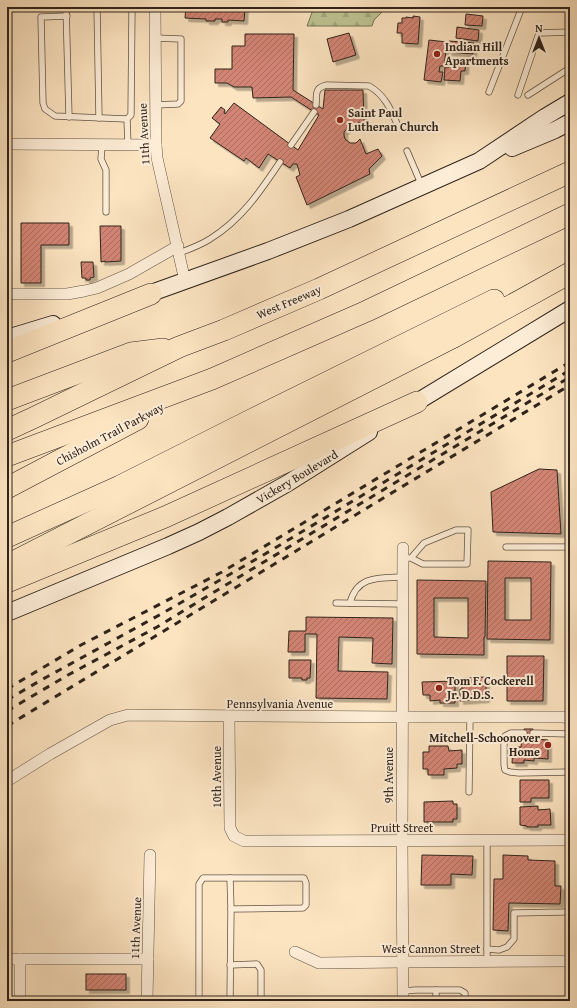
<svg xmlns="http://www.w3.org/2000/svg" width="577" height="1008" viewBox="0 0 577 1008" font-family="'Gentium Book Plus',serif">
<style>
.forest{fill:url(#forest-firs);stroke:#767457}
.building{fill:url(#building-hatch);stroke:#2f231b;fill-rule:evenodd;filter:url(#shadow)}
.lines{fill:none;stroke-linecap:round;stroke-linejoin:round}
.lane-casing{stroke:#625344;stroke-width:7}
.street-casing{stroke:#625344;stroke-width:12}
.secondary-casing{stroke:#2f231b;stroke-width:18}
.highway-casing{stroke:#2f231b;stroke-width:22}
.lane{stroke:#fdedd7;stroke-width:5.5}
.street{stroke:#fdedd7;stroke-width:11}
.secondary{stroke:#fdedd7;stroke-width:16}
.highway{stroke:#fce4c1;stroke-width:21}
.rail{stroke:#2f231b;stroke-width:3;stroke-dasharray:7 7;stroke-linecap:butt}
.poi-dot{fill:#8f2418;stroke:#fdedd7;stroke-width:1.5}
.labels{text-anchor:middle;stroke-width:4;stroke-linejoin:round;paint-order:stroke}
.poi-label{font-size:12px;font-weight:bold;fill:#2f231b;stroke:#fdedd7;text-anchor:start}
.street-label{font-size:12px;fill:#2f231b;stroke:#fdedd7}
</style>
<defs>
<pattern id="forest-firs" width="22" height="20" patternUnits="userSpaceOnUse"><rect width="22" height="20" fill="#bec493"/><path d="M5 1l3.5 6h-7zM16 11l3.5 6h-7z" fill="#a4a87e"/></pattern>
<pattern id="building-hatch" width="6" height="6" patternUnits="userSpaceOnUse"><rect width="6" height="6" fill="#d38575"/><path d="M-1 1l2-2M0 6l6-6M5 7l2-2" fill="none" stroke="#ac6c5f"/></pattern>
<filter id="shadow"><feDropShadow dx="3.5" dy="3.5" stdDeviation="0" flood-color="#0004"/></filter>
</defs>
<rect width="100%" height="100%" fill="#fce4c1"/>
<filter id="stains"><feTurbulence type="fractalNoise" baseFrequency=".005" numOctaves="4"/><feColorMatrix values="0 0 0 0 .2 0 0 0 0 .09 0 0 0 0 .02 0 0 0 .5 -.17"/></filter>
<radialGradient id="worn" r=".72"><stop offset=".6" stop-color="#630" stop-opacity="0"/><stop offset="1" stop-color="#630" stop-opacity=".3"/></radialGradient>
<path class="forest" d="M 314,7 L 401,7 L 385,9 L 374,20 L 372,26 L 307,26 Z"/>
<g class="building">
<path d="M 186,7 L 245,7 L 244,21 L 228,20 L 228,22 L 222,22 L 222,19 L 215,19 L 215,21 L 206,21 L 206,19 L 185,18 Z"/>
<path d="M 466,14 L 483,16 L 482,26 L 465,25 Z"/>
<path d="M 413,16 L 420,17 L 418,44 L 402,43 L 402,33 L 397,33 L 398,23 L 402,23 L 402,18 L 406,18 L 406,17 L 413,18 Z"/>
<path d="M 457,27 L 479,30 L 478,41 L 456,38 Z"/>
<path d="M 349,33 L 356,55 L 333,62 L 327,39 Z"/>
<path d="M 245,34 L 294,34 L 293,90 L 323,109 L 325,90 L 363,90 L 364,122 L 362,124 L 359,122 L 357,128 L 352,126 L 349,127 L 344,132 L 344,135 L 345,139 L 350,143 L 356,143 L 360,139 L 366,154 L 378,149 L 382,156 L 369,169 L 370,174 L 307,205 L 296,177 L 300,175 L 297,164 L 293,164 L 290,168 L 268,154 L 259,168 L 246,158 L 244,161 L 210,138 L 220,124 L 212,118 L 221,107 L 225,110 L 224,112 L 225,114 L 234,103 L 298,150 L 319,115 L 291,97 L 253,98 L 252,87 L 234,87 L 227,83 L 215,83 L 215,69 L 232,69 L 232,46 L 245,46 Z"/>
<path d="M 429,40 L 447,42 L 444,66 L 440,66 L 439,72 L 443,72 L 441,82 L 424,80 Z"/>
<path d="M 449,41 L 474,43 L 473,54 L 448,52 Z"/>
<path d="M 450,59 L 466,60 L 465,71 L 461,71 L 460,81 L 444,80 L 445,67 L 449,67 Z"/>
<path d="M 21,223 L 69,223 L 69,245 L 41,245 L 41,283 L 21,283 Z"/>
<path d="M 100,226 L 121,226 L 121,261 L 105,262 L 105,261 L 101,262 Z"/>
<path d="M 81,262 L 93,262 L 94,277 L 90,278 L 90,280 L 86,280 L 86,278 L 82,278 Z"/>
<path d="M 539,469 L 557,470 L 561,534 L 493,532 L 491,492 Z"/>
<path d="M 488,561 L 551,562 L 550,640 L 487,639 ZM 505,578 L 531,578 L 531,620 L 505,620 Z"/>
<path d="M 417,580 L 486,581 L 485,637 L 484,637 L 484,655 L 417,654 ZM 434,598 L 468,598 L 468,638 L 434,637 Z"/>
<path d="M 306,617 L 393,618 L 392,664 L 372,663 L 373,638 L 339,637 L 338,671 L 388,672 L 387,699 L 316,698 L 317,634 L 305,634 L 305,652 L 288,652 L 289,631 L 306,631 Z"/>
<path d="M 507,656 L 544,656 L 543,701 L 507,701 Z"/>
<path d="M 289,660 L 311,660 L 310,678 L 307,678 L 307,680 L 302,680 L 302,678 L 289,678 Z"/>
<path d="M 486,677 L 486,699 L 460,701 L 460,689 L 462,689 L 462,678 Z"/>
<path d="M 455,681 L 455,703 L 440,703 L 440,700 L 430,701 L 430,695 L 423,695 L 422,682 Z"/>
<path d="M 524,729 L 533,729 L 533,736 L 535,736 L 535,739 L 548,740 L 548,759 L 534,758 L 534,761 L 524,760 L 524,763 L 512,763 L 513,747 L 521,747 L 522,737 L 524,737 Z"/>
<path d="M 429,746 L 448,746 L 449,751 L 462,750 L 462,764 L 457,764 L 457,768 L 444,769 L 444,775 L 428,775 L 428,769 L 423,769 L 423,752 L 429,752 Z"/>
<path d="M 520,780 L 549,780 L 549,798 L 531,798 L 531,802 L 520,802 Z"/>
<path d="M 453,801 L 453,804 L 457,804 L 457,819 L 453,819 L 453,822 L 424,822 L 424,802 Z"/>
<path d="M 538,806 L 538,810 L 550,809 L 551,825 L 538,825 L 538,827 L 527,827 L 527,826 L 520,825 L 520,807 Z"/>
<path d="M 422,855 L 473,856 L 472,875 L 451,874 L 451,885 L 421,885 Z"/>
<path d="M 503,855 L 528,856 L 528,860 L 555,861 L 555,886 L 561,886 L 560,904 L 509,903 L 508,931 L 493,930 L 494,879 L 503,879 Z"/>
<rect x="86" y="974" width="40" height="16"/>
</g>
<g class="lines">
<defs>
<g id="lane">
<path d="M 66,7 L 69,117"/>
<path d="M 97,7 L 99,118"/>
<path d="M 67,16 L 41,17 L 43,103 L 45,109 L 55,116 L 127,119"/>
<path d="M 155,38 L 181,39 L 181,101 L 178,104 L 155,105"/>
<path d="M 489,92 L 522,7"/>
<path d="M 518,95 L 539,33 L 570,32"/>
<path d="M 528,95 L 570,68"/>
<path d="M 316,105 C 317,94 314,88 327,85 L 369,86 C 385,95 391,110 398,126"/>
<path d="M 102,145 L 101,159 L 106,170 L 106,212"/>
<path d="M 128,145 L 127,119 L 131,115 L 132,7"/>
<path d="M 291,145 L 314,112"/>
<path d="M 407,151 L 422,186"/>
<path d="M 179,253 C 190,249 201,245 210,239 C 241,220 260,192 280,162"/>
<path d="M 506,547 L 570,547"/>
<path d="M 403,558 L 411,558 L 423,564 L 467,564 L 468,530 L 456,530 L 424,543 L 411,558"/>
<path d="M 336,603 L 403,604"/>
<path d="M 350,603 C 357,575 380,578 403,577"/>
<path d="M 524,733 L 511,733 L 505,736 L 504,738 L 504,765 L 505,770 L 510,772 L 519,773 L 570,772"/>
<path d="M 533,733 L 570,734"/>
<path d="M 469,792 L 470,717"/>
<path d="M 230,878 L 231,909 L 230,1001"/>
<path d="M 487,949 L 499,950 L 507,947 L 514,939 L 514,913 L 564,912 L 570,910"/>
<path d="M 487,961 L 487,841"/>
<path d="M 230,965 L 257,964 L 261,970 L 261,1001"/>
<path d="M 403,991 L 416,990 L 460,990 L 465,993 L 465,1001"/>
<path d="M 199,1001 L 199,884 L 203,878 L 304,878 L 306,883 L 306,905 L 303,908 L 231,909"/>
<path d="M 436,1001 L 436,990"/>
</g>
<g id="street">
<path d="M 155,7 L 156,145 L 157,158 L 185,281"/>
<path d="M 7,144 L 156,145"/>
<path d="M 7,294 L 67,294 L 84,291 L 97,288 L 129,274 L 178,246"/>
<path d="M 403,548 L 402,841 L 403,1001"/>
<path d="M 229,717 L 230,828 L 234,836 L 244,841 L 570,840"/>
<path d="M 7,781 L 50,754 L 110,720 L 128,715 L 403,717 L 564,717 L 570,719"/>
<path d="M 295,952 L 319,963 L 403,962 L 570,961"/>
<path d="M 7,959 L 148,959"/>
<path d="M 20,959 L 20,1001"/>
<path d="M 147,1001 L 150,855"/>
</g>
<g id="secondary">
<path d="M 512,148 L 555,130 L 570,122"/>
<path d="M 140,297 L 268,251 L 349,219 L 479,161 L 545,117 L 570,102"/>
<path d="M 7,338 L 53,324"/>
<path d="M 407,408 L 570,309"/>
<path d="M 7,613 L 168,546 L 199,532 L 228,517 L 288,483 L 369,432"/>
</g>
<g id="highway">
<path d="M 7,352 L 151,294"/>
<path d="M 7,400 L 131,353 L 163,349"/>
<path d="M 7,430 L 33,418 L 179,347 L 224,330 L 319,289 L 570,172"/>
<path d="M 7,456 L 212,379 L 367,311 L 570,214"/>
<path d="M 7,488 L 138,419"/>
<path d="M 7,537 L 120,486 L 251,420 L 494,300"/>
<path d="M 7,565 L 452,338 L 570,273"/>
<path d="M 7,582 L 165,517 L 417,402"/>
</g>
</defs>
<use href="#lane" class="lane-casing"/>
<use href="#street" class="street-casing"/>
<use href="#secondary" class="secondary-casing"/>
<use href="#highway" class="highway-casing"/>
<use href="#lane" class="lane"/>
<use href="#street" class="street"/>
<use href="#secondary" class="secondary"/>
<use href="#highway" class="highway"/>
<g class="rail">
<path d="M 7,689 L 81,645 L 222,572 L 570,362"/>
<path d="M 7,700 L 43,679 L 163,613 L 265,554 L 570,370"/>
<path d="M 7,711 L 68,675 L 157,627 L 206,597 L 570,377"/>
<path d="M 7,726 L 570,385"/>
</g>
</g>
<g class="poi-dot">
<circle cx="437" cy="54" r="4"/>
<circle cx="340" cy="120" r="4"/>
<circle cx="439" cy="688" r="4"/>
<circle cx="548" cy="745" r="4"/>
</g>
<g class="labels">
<g class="poi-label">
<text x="445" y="51">Indian Hill<tspan x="445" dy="14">Apartments</tspan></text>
<text x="348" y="117">Saint Paul<tspan x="348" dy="14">Lutheran Church</tspan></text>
<text x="447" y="685">Tom F. Cockerell<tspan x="447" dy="14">Jr. D.D.S.</tspan></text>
<text x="540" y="742" text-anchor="end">Mitchell-Schoonover<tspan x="540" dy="14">Home</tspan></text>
</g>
<g class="street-label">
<text transform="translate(144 134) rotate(-93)" y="4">11th Avenue</text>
<text transform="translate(289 302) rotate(-23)" y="4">West Freeway</text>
<text transform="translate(110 434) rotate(-28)" y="4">Chisholm Trail Parkway</text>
<text transform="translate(297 477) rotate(-31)" y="4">Vickery Boulevard</text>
<text x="280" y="708">Pennsylvania Avenue</text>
<text transform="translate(389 775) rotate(-90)" y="4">9th Avenue</text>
<text transform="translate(217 777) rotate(-90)" y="4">10th Avenue</text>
<text x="402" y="832">Pruitt Street</text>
<text transform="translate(136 928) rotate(-88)" y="4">11th Avenue</text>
<text x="431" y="953">West Cannon Street</text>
</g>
</g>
<rect width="577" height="1008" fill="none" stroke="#fce4c1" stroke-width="24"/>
<rect x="8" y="8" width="561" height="992" fill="none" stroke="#2f231b" stroke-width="2"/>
<rect x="12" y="12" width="553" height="984" fill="none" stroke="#2f231b"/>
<g transform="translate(539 38)" stroke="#fdedd7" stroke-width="3" paint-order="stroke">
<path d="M0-3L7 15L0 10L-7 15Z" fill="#2f231b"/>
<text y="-6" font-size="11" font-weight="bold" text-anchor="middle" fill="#2f231b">N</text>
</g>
<rect width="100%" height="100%" filter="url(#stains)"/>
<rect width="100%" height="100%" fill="url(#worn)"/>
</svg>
